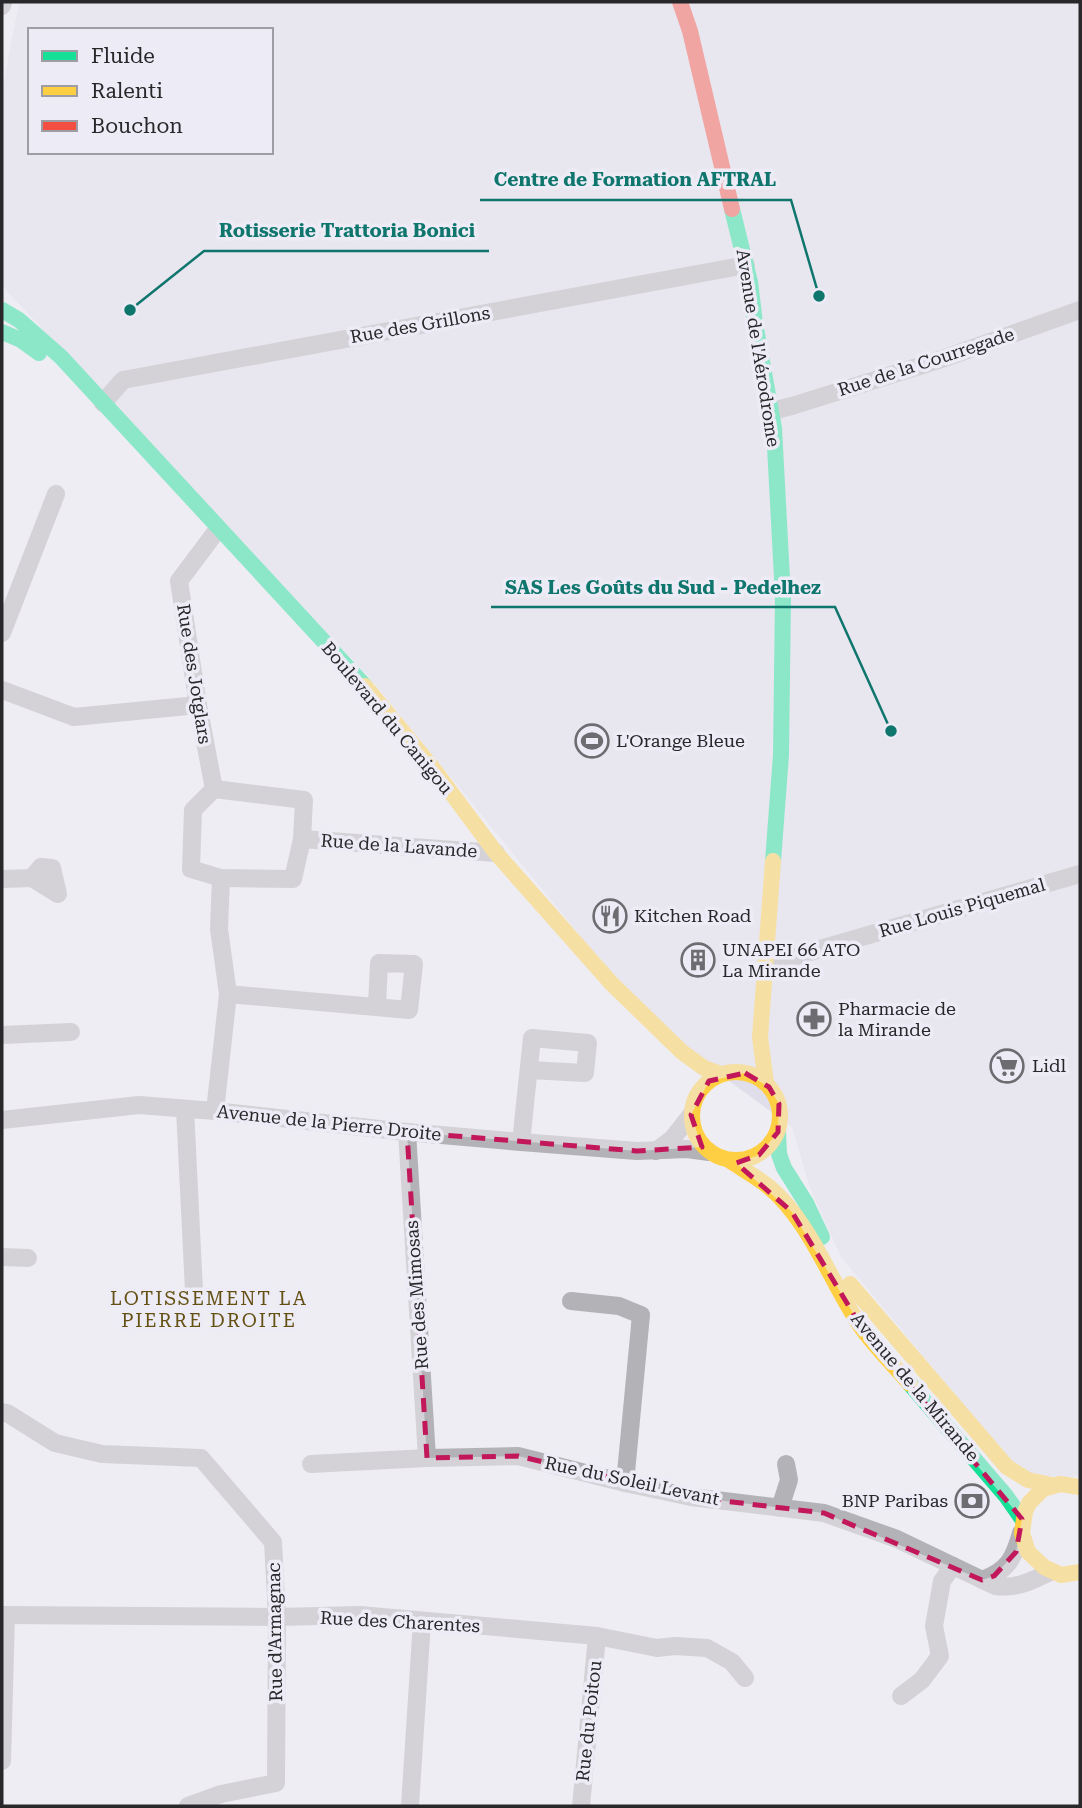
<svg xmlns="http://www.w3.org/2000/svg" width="1082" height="1808" viewBox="0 0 1082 1808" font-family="'Roboto Serif',serif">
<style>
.built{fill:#e0deea;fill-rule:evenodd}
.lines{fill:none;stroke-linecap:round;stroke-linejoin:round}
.street{stroke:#b3b2b6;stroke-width:18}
.fast{stroke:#16e098;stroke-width:16}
.slow{stroke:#ffcf43;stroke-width:16}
.jam{stroke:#f24e42;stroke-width:16}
.marked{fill:none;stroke:#c2185b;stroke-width:5;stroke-dasharray:14 9;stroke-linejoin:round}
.labels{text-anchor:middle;stroke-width:7;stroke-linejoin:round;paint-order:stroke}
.street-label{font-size:18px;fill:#28272a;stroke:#edebf5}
.poi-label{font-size:18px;fill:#28272a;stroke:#edebf5;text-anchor:start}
.neighbourhood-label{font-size:19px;letter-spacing:2px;fill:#655014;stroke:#edebf5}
.leader{fill:none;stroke:#0f766e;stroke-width:2.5}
.callout-dot{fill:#0f766e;stroke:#edebf5;stroke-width:2.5}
.callout-label{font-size:19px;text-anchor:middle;font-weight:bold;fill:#0f766e;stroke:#edebf5;stroke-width:7;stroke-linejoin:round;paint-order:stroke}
</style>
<rect width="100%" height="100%" fill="#eeedf3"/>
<path class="built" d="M 19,2 L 1080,2 L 1080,1477 L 1022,1475 L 841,1257 L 810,1188 L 792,1127 L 695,1056 L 600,960 L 369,677 L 2,286 L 2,92 ZM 30,30 L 271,30 L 271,152 L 30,152 Z"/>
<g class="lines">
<g class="street">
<path d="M 2,6 L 3,2"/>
<path d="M 103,403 L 123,380 L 746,265"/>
<path d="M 772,411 L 792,406 L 942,359 L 1080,310"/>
<path d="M 2,633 L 56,494"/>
<path d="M 2,690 L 74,717 L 198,705"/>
<path d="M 214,789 L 304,800 L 302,839 L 293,879 L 221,878 L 191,869 L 193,810 Z"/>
<path d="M 214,789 L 198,705 L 179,581 L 218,529"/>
<path d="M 302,839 L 496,853"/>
<path d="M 41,867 L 52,868 L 58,894 L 32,878 Z"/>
<path d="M 2,879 L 32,878"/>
<path d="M 765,968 L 775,962 L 1080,874"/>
<path d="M 228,994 L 409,1010 L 414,964 L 379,963 L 377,1006"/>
<path d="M 2,1035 L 71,1032"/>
<path d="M 185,1109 L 194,1291"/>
<path d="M 215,1111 L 228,994 L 219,929 L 221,878"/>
<path d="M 2,1120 L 139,1105 L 215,1111 L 407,1132 L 521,1142 L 637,1151 L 687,1149 L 709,1152"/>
<path d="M 407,1132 L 427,1458"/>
<path d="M 521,1142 L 532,1038 L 588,1043 L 585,1073 L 530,1070"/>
<path d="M 656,1151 L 672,1139 L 691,1115"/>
<path d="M 2,1257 L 28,1258"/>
<path d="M 571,1301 L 619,1306 L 641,1315 L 625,1483"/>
<path d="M 2,1412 L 7,1413 L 55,1443 L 102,1454 L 201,1458 L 273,1542 L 277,1617 L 276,1783 L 221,1794 L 188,1806"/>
<path d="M 311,1464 L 427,1458 L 518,1456 L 625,1483 L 691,1497 L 824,1513 L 897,1539 L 995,1586 C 1017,1589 1031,1581 1050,1572"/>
<path d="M 780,1508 L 789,1480 L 786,1464"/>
<path d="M 982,1580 C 1008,1571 1014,1558 1021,1533"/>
<path d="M 2,1615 L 277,1617 L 360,1615 L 597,1636 L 657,1648 L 675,1646 L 707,1648 L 732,1662 L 745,1678"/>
<path d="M 901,1696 L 922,1680 L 940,1656 L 934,1626 L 942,1581 L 953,1566"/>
<path d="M 2,1761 L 6,1615"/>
<path d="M 410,1806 L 422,1621"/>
<path d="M 581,1806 L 597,1636"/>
</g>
<g class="fast">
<path d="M 732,209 L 750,282 L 755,323 L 774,428 L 783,597 L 781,755 L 773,861"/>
<path d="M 2,310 L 19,320 L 61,357 L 365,686"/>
<path d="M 2,332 L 21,340 L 39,353"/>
<path d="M 778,1132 L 779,1154 L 784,1168 L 806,1203 L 822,1237"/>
<path d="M 910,1384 L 1006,1496 L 1022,1519"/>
</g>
<g class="slow">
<path d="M 365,686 L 432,767 L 496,853 L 611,983 L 682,1052 L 704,1068 L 721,1074"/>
<circle cx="736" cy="1116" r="44"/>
<path d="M 766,1083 L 760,1037 L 773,861"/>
<path d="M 729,1160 C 742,1169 757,1177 769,1187 C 810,1221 831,1283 861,1327 C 875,1347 894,1365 910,1384"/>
<path d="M 850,1284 L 1007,1467 L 1028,1480 L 1052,1485"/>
<path d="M 1080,1487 L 1060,1484 L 1043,1489 L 1029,1503 L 1025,1512 L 1022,1533 L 1028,1552 L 1044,1567 L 1061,1575 L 1080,1572"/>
</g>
<path class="jam" d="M 680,2 L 690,31 L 732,209"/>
</g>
<path d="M0 0H1082V1808H0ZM 745,1073 L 769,1087 L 779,1104 L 778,1132 L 759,1155 L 736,1163 L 792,1212 L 862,1328 L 1022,1519 L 1016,1552 L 994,1576 L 982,1580 L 824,1513 L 691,1497 L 518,1456 L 427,1458 L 407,1132 L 637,1151 L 702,1147 L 691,1115 L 709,1081 Z" fill="#eeedf3" fill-opacity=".55" fill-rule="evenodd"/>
<path class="marked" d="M 745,1073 L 769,1087 L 779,1104 L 778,1132 L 759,1155 L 736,1163 L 792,1212 L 862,1328 L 1022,1519 L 1016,1552 L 994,1576 L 982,1580 L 824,1513 L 691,1497 L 518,1456 L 427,1458 L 407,1132 L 637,1151 L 702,1147 L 691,1115 L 709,1081 Z"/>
<defs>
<symbol id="stadium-ring" viewBox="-11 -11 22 22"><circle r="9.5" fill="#edebf5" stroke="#6d6c70" stroke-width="1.5"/><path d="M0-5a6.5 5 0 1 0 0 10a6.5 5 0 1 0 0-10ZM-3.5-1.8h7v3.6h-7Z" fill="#6d6c70"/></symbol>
<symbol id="restaurant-ring" viewBox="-11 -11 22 22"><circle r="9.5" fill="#edebf5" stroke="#6d6c70" stroke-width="1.5"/><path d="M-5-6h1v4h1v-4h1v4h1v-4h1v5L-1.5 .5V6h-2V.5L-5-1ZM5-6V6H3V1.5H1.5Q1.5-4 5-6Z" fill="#6d6c70"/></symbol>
<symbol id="building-ring" viewBox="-11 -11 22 22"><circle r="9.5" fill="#edebf5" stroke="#6d6c70" stroke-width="1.5"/><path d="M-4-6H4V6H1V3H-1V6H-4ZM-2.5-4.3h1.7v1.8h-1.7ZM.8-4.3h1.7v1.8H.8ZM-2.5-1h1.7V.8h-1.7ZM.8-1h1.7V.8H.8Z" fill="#6d6c70"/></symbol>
<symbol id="pharmacy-ring" viewBox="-11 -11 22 22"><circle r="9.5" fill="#edebf5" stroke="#6d6c70" stroke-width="1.5"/><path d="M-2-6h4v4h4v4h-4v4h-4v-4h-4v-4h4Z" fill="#6d6c70"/></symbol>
<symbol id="supermarket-ring" viewBox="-11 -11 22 22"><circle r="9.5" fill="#edebf5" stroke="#6d6c70" stroke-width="1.5"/><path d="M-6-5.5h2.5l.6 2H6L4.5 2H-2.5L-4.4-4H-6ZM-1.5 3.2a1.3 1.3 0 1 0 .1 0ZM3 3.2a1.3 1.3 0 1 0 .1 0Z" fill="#6d6c70"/></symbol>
<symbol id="bank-ring" viewBox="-11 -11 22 22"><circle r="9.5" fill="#edebf5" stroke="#6d6c70" stroke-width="1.5"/><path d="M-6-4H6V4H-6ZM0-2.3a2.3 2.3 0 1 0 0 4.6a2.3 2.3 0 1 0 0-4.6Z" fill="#6d6c70"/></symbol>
</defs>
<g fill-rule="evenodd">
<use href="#stadium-ring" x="573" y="722" width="38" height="38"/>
<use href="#restaurant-ring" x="591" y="897" width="38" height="38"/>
<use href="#building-ring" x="679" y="941" width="38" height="38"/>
<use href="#pharmacy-ring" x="795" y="1000" width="38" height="38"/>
<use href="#supermarket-ring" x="988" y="1047" width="38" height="38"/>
<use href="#bank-ring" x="953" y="1482" width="38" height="38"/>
</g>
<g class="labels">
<g class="street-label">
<text transform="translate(420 325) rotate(-10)" y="6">Rue des Grillons</text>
<text transform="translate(758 348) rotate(81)" y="6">Avenue de l'Aérodrome</text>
<text transform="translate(926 362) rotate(-18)" y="6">Rue de la Courregade</text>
<text transform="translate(194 674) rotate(81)" y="6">Rue des Jotglars</text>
<text transform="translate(387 718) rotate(50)" y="6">Boulevard du Canigou</text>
<text transform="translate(399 846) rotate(4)" y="6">Rue de la Lavande</text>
<text transform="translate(962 908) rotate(-16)" y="6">Rue Louis Piquemal</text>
<text transform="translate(329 1123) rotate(6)" y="6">Avenue de la Pierre Droite</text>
<text transform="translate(417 1295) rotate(-94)" y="6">Rue des Mimosas</text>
<text transform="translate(915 1387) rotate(50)" y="6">Avenue de la Mirande</text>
<text transform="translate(632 1481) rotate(12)" y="6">Rue du Soleil Levant</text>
<text transform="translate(400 1622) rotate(3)" y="6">Rue des Charentes</text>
<text transform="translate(275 1632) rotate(-91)" y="6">Rue d'Armagnac</text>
<text transform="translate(589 1721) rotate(-84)" y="6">Rue du Poitou</text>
</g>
<g class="poi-label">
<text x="616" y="747">L'Orange Bleue</text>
<text x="634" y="922">Kitchen Road</text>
<text x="722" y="956">UNAPEI 66 ATO<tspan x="722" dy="21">La Mirande</tspan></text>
<text x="838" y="1015">Pharmacie de<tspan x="838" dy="21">la Mirande</tspan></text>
<text x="1032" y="1072">Lidl</text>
<text x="948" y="1507" text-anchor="end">BNP Paribas</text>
</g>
<g class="neighbourhood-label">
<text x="209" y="1305">LOTISSEMENT LA<tspan x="209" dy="22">PIERRE DROITE</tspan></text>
</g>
</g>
<path class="leader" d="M819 296L791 200H480M130 310L204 251H489M891 731L835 607H491"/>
<g class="callout-dot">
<circle cx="819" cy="296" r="7"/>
<circle cx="130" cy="310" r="7"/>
<circle cx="891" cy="731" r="7"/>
</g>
<g class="callout-label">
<text x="635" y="186">Centre de Formation AFTRAL</text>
<text x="347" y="237">Rotisserie Trattoria Bonici</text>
<text x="663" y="594">SAS Les Goûts du Sud - Pedelhez</text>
</g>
<rect width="1082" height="1808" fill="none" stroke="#28272a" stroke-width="7"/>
<rect x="28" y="28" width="245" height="126" fill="#edebf5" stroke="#9e9da4" stroke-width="2"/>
<rect x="42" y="51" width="35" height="10" fill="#16e098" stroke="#9e9da4" stroke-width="2"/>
<text x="91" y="63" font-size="21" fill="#28272a">Fluide</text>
<rect x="42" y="86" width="35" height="10" fill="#ffcf43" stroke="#9e9da4" stroke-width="2"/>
<text x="91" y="98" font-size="21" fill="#28272a">Ralenti</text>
<rect x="42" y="121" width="35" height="10" fill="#f24e42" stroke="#9e9da4" stroke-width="2"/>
<text x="91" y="133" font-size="21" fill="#28272a">Bouchon</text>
</svg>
